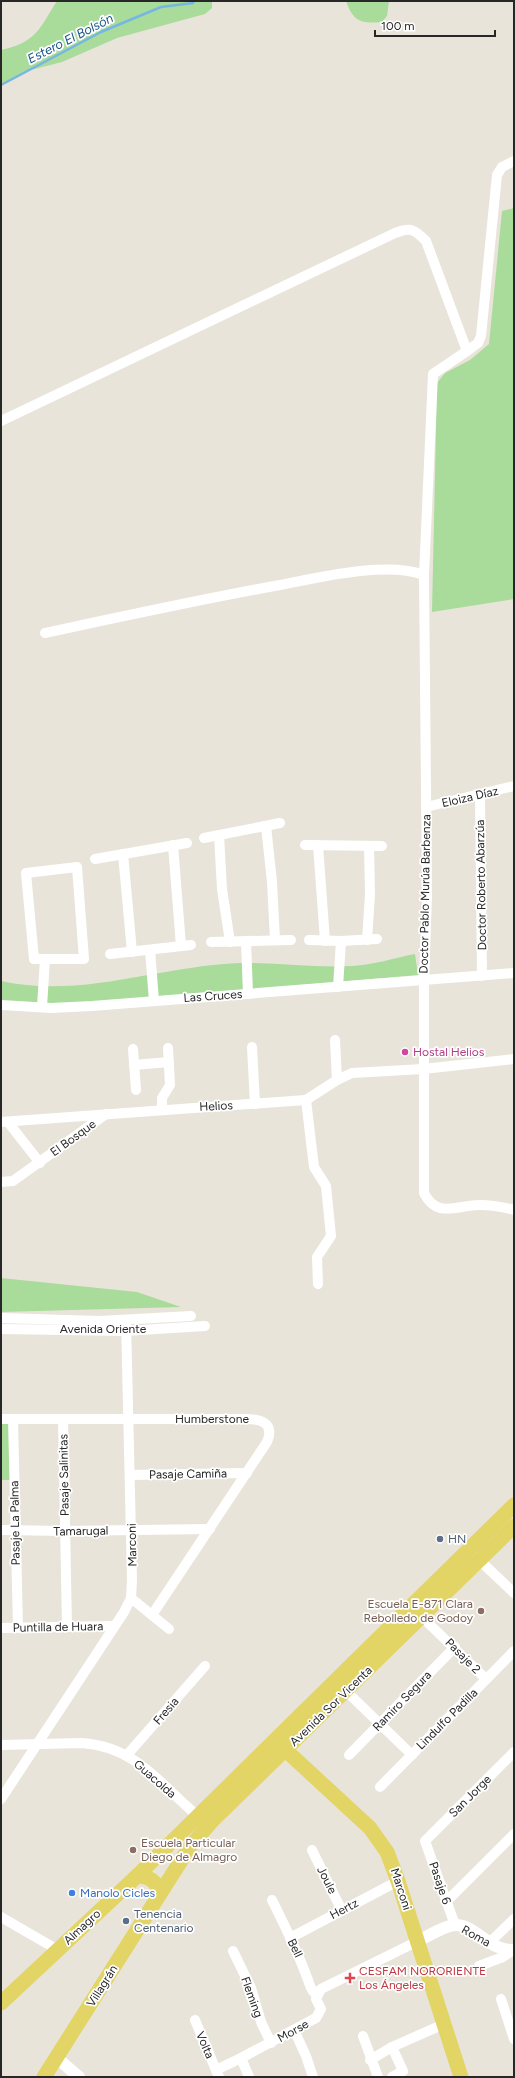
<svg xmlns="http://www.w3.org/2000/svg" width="515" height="2078" viewBox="0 0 515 2078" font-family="Figtree,sans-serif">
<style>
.green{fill:#a9db9b}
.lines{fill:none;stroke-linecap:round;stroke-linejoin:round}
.stream{stroke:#76b7e2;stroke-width:2.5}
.minor{stroke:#fff;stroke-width:10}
.tertiary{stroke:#fff;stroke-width:12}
.primary{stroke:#e2d566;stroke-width:15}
.hotel-dot{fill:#d1479c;stroke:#fff;stroke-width:1.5}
.service-dot{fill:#5c6f8a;stroke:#fff;stroke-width:1.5}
.education-dot{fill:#8d6e63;stroke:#fff;stroke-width:1.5}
.shop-dot{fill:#3f7fe0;stroke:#fff;stroke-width:1.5}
.health-dot{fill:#e0444e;stroke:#fff;stroke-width:1.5}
.labels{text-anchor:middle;stroke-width:3.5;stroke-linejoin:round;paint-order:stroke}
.street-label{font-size:12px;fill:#272727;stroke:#fff}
.hotel-label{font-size:12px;fill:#b23c85;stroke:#fff;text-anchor:start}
.service-label{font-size:12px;fill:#4e5e75;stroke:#fff;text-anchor:start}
.education-label{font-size:12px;fill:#785e54;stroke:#fff;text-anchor:end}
.shop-label{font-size:12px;fill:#366cbe;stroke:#fff;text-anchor:start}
.health-label{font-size:12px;fill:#be3a42;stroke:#fff;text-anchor:start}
.water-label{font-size:13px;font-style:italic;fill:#195589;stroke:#fff}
</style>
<rect width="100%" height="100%" fill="#e9e4da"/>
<g class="green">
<path d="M 57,1 L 212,1 L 212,8 L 205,14 L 117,38 L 62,62 L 23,72 L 10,81 L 1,84 L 1,50 C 37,42 39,29 57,1 Z"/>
<path d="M 346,1 L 389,1 L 387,16 L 382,22 C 362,24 353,22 346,1 Z"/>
<path d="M 514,208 L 514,599 L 432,612 L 437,383 L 445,373 L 470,360 L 489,344 L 502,211 Z"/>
<path d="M 415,954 L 418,975 L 88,1003 L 27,1005 L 1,1002 L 1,981 C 81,999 159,966 239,963 C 276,962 315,968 352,966 C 373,965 394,958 415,954 Z"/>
<path d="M 1,1278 L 137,1292 L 181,1307 L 1,1312 Z"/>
<rect x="1" y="1424" width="10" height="56"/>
</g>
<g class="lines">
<path class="stream" d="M 1,85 L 101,32 L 161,7 L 193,3 L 194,1"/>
<g class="minor">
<path d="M 467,351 L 478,343 L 481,336 L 497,175 L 502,167 L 514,161"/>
<path d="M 1,421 L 395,233 C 411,227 414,229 426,241 L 467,351 L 433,374 L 424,575 L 427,896 L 424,982 L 424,1193 C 437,1219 457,1205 480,1205 C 491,1205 503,1207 514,1210"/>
<path d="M 45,633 C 124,616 202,599 280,585 C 320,577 387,561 424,575"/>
<path d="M 480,795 L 482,976"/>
<path d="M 426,807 L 514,786"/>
<path d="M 266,826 L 272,882 L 275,940"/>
<path d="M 219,835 L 222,889 L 230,942"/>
<path d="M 204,838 L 280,823"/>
<path d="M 173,845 L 181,946"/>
<path d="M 305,845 L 382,846"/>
<path d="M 318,845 L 325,941"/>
<path d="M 123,854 L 132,952"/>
<path d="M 95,859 L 187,843"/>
<path d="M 309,940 L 341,941 L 377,939"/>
<path d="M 367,940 L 370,894 L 369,846"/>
<path d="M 246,941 L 248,994"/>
<path d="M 211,942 L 291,940"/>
<path d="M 150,950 L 154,1001"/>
<path d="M 110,954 L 191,945"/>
<path d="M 338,987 L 341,941"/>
<path d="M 1,1005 L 51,1008 L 92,1006 L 514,973"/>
<path d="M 42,1007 L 45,959 L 84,959 L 77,867 L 26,873 L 34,959 L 45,959"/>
<path d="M 335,1040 L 337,1080"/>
<path d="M 252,1047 L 255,1104"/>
<path d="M 133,1049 L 136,1090"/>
<path d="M 134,1065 L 169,1062"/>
<path d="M 306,1100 L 314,1167 L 326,1186 L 331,1236 L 317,1257 L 318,1284"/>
<path d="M 162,1110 L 162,1098 L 170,1085 L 168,1048"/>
<path d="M 1,1122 L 306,1100 L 337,1080 L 352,1073 L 423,1069 L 514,1059"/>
<path d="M 8,1122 L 40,1163"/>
<path d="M 1,1182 L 13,1181 L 106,1114"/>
<path d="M 1,1318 L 99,1321 L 191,1316"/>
<path d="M 1,1329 L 125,1331 L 205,1326"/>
<path d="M 1,1419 L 246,1419 C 261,1419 275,1423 267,1442 L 152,1615"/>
<path d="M 13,1419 L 18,1628"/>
<path d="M 63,1419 L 67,1627"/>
<path d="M 130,1475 L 247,1473"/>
<path d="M 1,1530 L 65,1531 L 210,1529"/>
<path d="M 476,1557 L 514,1593"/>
<path d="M 131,1598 L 169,1629"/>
<path d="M 422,1617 L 486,1679"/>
<path d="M 1,1628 L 114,1626"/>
<path d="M 346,1691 L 412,1755"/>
<path d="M 1,1745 L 82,1743 C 126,1746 150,1771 180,1800 C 186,1806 197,1814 201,1822"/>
<path d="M 127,1755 L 205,1666"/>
<path d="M 349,1755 L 455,1647"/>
<path d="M 380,1787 L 514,1651"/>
<path d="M 1,1799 L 124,1612 L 131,1598 L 132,1580 L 126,1320"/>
<path d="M 312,1850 L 342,1911"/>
<path d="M 272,1900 C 285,1926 298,1952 308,1980 C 310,1986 312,1993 318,1994"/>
<path d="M 446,1902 L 514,1834"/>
<path d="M 1,1917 L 58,1950"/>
<path d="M 455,1925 L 425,1841 L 514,1752"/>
<path d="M 290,1938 L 398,1881"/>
<path d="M 489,1943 L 514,1919"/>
<path d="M 233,1951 L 251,1988 L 261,2022 L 271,2043"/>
<path d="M 479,1966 L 503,1957 L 513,1950"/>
<path d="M 501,1999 L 514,2039"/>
<path d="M 195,2020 L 216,2070"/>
<path d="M 294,2030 L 306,2056 L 313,2077"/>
<path d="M 363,2036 L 378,2077"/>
<path d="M 241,2058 L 249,2077"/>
<path d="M 370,2060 L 392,2047"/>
<path d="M 219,2077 L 216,2070 L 241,2058 L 316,2018 L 321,2009 L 316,1999 L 321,1989 L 418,1941"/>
<path d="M 392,2077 L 403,2071 L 392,2047 L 444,2024"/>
</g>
<g class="tertiary">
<path d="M 418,1941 C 429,1936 443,1926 455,1925 C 475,1924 490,1952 514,1950"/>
<path d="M 57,2058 L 79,2077"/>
</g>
<g class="primary">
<path d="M 279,1744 L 370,1828 L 387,1852 L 398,1881 L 461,2077"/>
<path d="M 137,1876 C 149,1876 158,1882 159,1894"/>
<path d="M 1,2003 L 137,1876 L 514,1505"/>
<path d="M 44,2077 L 189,1848 L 212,1821 L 514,1526"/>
</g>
</g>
<circle class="hotel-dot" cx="405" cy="1052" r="4"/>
<g class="service-dot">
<circle cx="440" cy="1539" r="4"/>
<circle cx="126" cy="1921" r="4"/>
</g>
<g class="education-dot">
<circle cx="481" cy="1611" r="4"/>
<circle cx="133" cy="1850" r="4"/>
</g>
<circle class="shop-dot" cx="72" cy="1893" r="4"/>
<path class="health-dot" d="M348 1972h4v4h4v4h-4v4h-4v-4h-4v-4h4z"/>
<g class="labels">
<g class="street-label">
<text transform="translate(470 797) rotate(-13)" y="4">Eloiza Díaz</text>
<text transform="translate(481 885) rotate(-91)" y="4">Doctor Roberto Abarzúa</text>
<text transform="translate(425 894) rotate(-89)" y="4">Doctor Pablo Murúa Barbenza</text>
<text transform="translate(213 996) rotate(-4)" y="4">Las Cruces</text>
<text transform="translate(216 1106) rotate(-3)" y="4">Helios</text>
<text transform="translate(73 1138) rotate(-36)" y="4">El Bosque</text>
<text x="103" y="1333">Avenida Oriente</text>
<text x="212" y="1423">Humberstone</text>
<text transform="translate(188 1474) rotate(-1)" y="4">Pasaje Camiña</text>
<text transform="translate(64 1475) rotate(-91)" y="4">Pasaje Salinitas</text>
<text transform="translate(15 1523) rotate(-91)" y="4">Pasaje La Palma</text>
<text transform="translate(81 1531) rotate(-1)" y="4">Tamarugal</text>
<text transform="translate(132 1545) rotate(-91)" y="4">Marconi</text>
<text transform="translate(58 1627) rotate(-1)" y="4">Puntilla de Huara</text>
<text transform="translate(463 1656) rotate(45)" y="4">Pasaje 2</text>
<text transform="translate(402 1701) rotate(-46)" y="4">Ramiro Segura</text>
<text transform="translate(331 1706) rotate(-44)" y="4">Avenida Sor Vicenta</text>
<text transform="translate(166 1711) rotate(-49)" y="4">Fresia</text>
<text transform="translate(447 1719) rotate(-45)" y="4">Lindulfo Padilla</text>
<text transform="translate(155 1779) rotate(41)" y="4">Guacolda</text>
<text transform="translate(470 1796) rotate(-45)" y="4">San Jorge</text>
<text transform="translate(327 1880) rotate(63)" y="4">Joule</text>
<text transform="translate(440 1883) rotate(71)" y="4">Pasaje 6</text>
<text transform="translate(401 1889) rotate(72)" y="4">Marconi</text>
<text transform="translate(344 1909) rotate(-28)" y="4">Hertz</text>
<text transform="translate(82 1927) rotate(-43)" y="4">Almagro</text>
<text transform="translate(476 1936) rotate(29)" y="4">Roma</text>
<text transform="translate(295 1948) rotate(64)" y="4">Bell</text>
<text transform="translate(102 1986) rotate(-58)" y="4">Villagrán</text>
<text transform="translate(252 1997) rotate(70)" y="4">Fleming</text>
<text transform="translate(293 2031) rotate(-29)" y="4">Morse</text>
<text transform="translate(205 2045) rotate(67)" y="4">Volta</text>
</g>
<g class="hotel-label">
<text x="413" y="1056">Hostal Helios</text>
</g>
<g class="service-label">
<text x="448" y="1543">HN</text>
<text x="134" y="1918">Tenencia<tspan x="134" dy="14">Centenario</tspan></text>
</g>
<g class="education-label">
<text x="473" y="1608">Escuela E-871 Clara<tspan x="473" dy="14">Rebolledo de Godoy</tspan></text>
<text x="141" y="1847" text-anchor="start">Escuela Particular<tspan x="141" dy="14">Diego de Almagro</tspan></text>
</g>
<g class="shop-label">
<text x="80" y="1897">Manolo Cicles</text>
</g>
<g class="health-label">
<text x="359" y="1975">CESFAM NORORIENTE<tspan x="359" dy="14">Los Ángeles</tspan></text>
</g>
<g class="water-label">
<text transform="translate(70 38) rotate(-27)" y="5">Estero El Bolsón</text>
</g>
</g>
<rect width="515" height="2078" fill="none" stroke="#272727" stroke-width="4"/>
<path d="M375 30v6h120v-6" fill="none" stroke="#272727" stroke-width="2"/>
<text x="381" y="30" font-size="12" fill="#272727" stroke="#ffffff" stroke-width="3" paint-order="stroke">100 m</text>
</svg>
